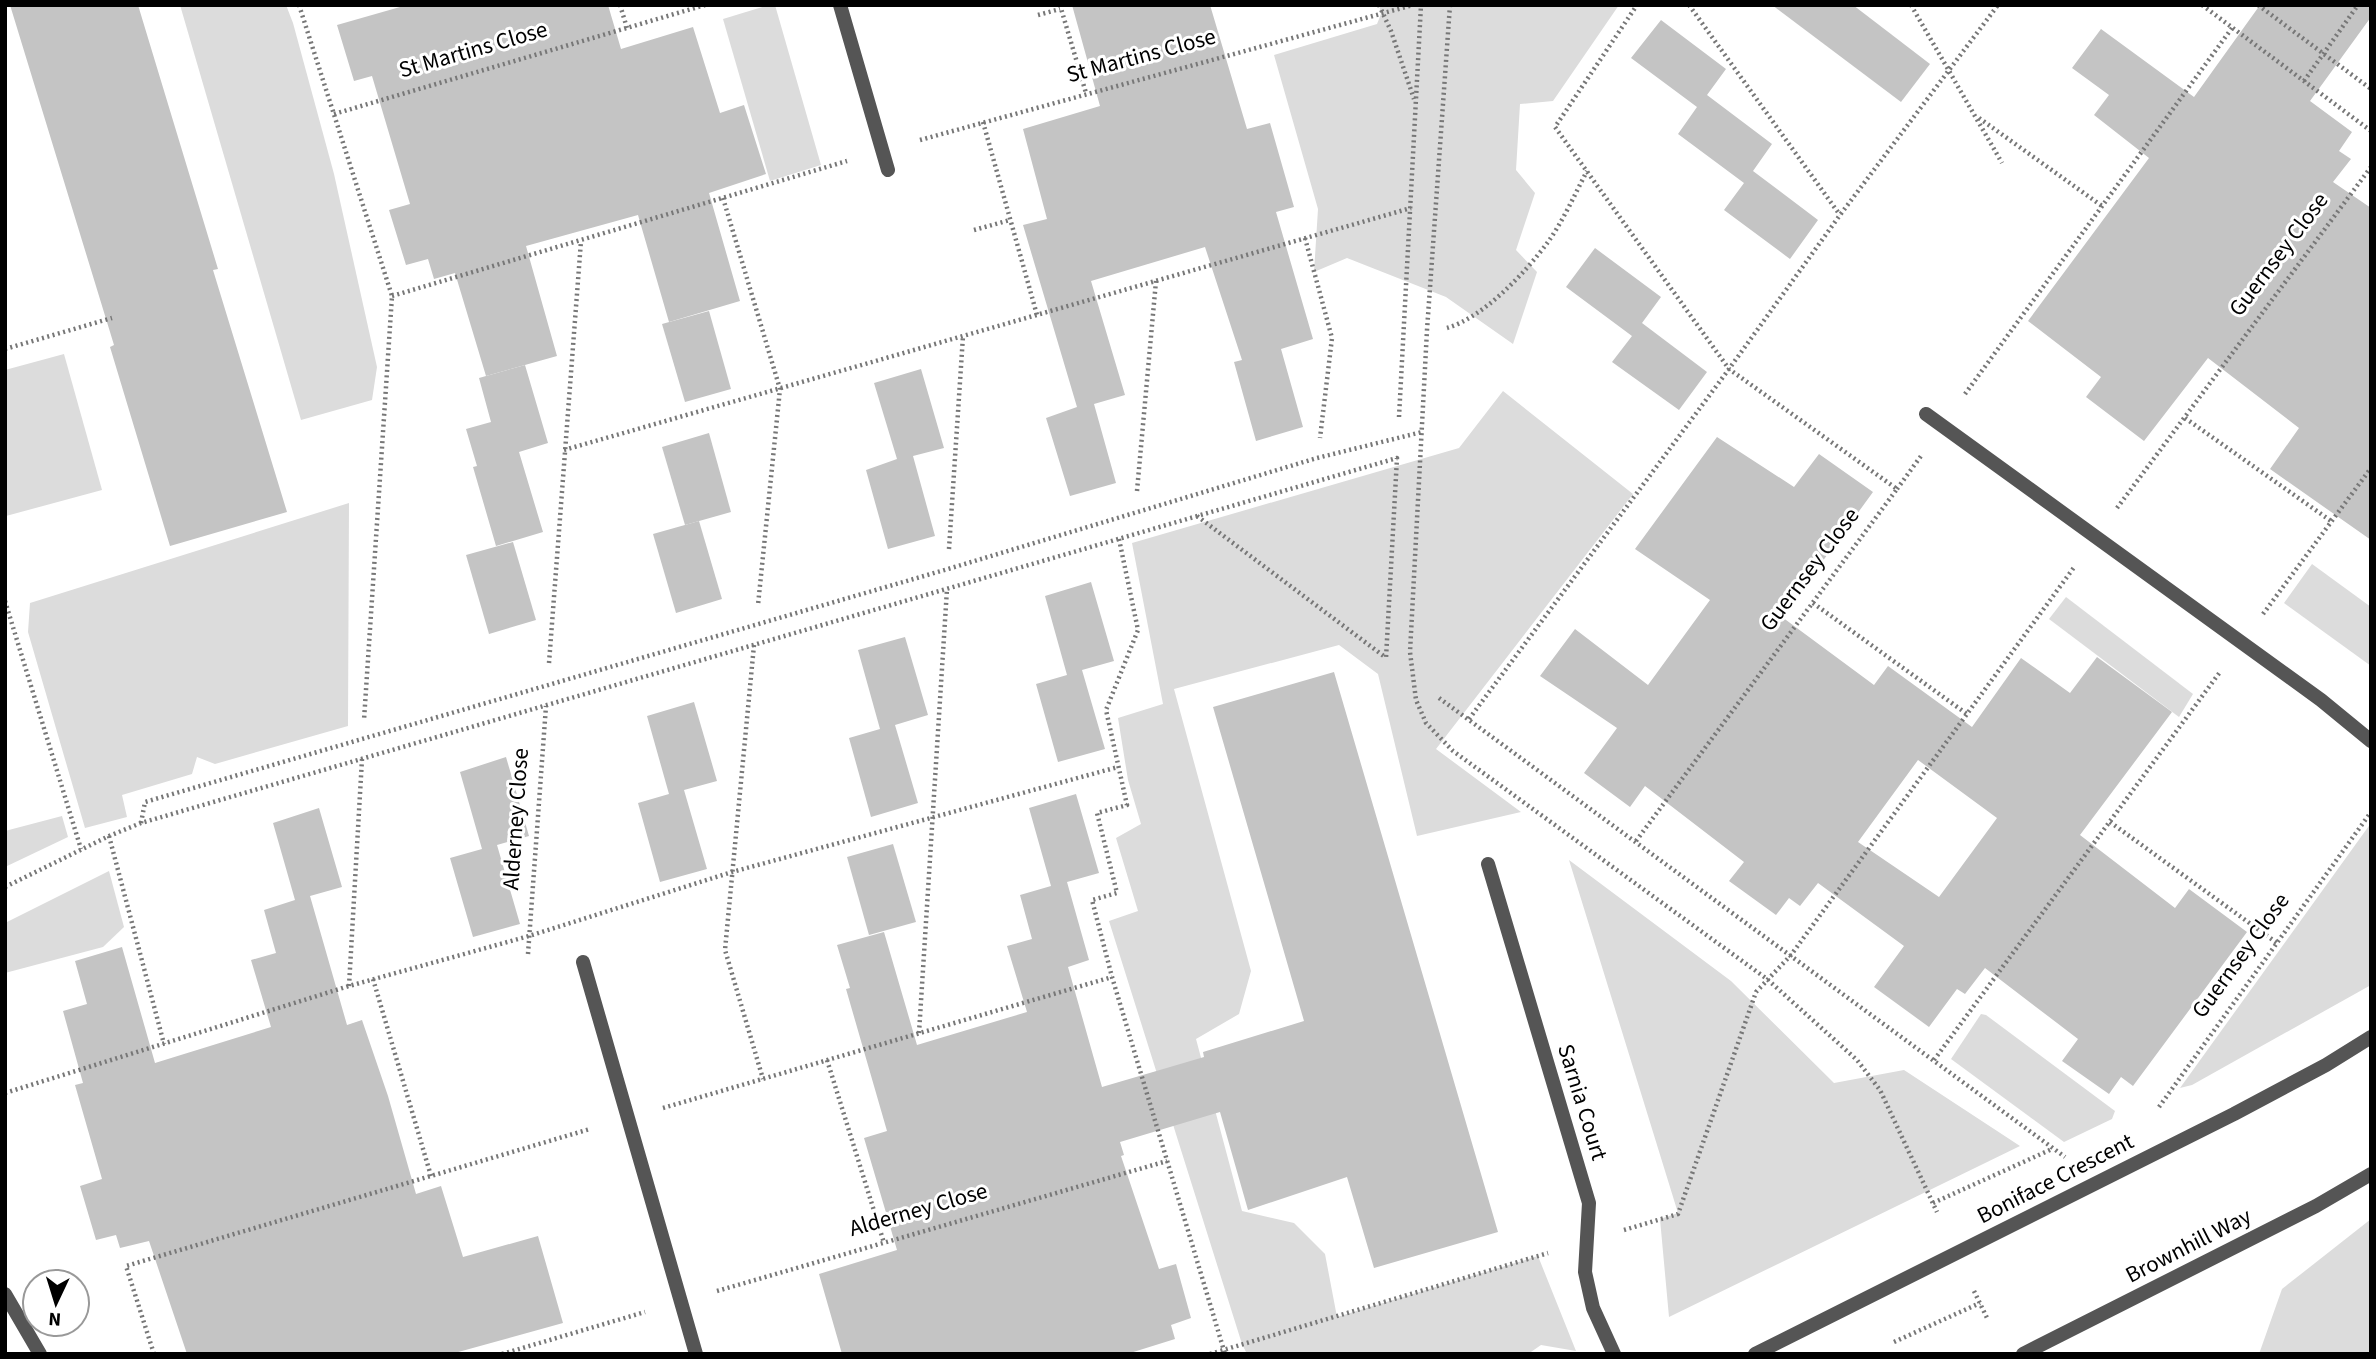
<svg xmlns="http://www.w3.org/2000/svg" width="2376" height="1359" viewBox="0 0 2376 1359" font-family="'Source Sans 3',sans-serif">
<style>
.green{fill:#dcdcdc}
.building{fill:#c4c4c4;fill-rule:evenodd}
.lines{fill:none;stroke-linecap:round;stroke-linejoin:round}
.path{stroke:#777;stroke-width:4.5;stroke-dasharray:2 3.5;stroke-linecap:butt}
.minor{stroke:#555;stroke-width:14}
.tertiary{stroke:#555;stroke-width:14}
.labels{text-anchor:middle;stroke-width:6;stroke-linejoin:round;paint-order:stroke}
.street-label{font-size:23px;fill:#000;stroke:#fff}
</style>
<rect width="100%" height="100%" fill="#fff"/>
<g class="green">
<path d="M 180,5 L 286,5 L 293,23 L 334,174 L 377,367 L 372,400 L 301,420 Z"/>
<path d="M 769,5 L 775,5 L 821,165 L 770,181 L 723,19 Z"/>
<path d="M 1379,5 L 1619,5 L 1553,101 L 1520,104 L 1516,170 L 1535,193 L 1516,250 L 1537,272 L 1513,344 L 1446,297 L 1347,258 L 1314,272 L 1318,209 L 1274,55 L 1377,24 L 1381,14 Z"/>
<path d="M 64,354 L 102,490 L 6,516 L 5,370 Z"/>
<path d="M 1503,391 L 1633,494 L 1436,749 L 1521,812 L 1417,836 L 1378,674 L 1339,645 L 1174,689 L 1251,971 L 1239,1014 L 1196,1039 L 1242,1211 L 1294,1223 L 1325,1254 L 1337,1317 L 1538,1256 L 1576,1351 L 1541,1345 L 1528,1354 L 1247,1354 L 1242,1344 L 1109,921 L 1138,911 L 1116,838 L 1141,824 L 1128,780 L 1118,718 L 1163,704 L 1132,543 L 1459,448 Z"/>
<path d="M 349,503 L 348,726 L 215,764 L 197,757 L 192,774 L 122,795 L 127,817 L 85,828 L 28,632 L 30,603 Z"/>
<path d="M 2312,564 L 2371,607 L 2371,666 L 2284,603 Z"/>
<path d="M 2066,597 L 2193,694 L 2179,717 L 2049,619 Z"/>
<path d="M 62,816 L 68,837 L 5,867 L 5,831 Z"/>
<path d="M 2371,823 L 2371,985 L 2192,1085 L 2180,1088 Z"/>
<path d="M 1569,860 L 1731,981 L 1834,1083 L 1904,1070 L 2020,1146 L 1669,1317 L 1660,1219 L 1678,1213 Z"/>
<path d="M 109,871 L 124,927 L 103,947 L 5,973 L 5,923 Z"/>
<path d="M 1981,1014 L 1986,1015 L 2115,1111 L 2112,1119 L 2064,1142 L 1951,1059 Z"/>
<path d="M 2371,1219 L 2371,1354 L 2259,1354 L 2282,1289 Z"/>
</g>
<g class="building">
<path d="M 10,5 L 138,5 L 218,269 L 213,270 L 287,512 L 170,546 L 110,347 L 114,345 Z"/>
<path d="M 407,5 L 608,5 L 621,49 L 693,27 L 720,113 L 744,105 L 766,174 L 709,193 L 740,301 L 669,322 L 638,215 L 526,246 L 557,356 L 486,376 L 455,273 L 434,279 L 428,259 L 406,265 L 389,210 L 410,204 L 372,76 L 354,81 L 337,25 Z"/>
<path d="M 1072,5 L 1210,5 L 1247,129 L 1270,123 L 1294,207 L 1276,212 L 1313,339 L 1281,349 L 1303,427 L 1256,441 L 1234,362 L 1242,360 L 1205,247 L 1091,281 L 1125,395 L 1094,404 L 1116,483 L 1070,496 L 1046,418 L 1077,407 L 1023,225 L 1047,219 L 1023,129 L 1100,106 Z"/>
<path d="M 1772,5 L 1853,5 L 1930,64 L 1901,102 Z"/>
<path d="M 2260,5 L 2371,5 L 2371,17 L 2310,101 L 2352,132 L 2339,151 L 2351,159 L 2333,182 L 2371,208 L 2371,540 L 2270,469 L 2299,428 L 2208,358 L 2144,441 L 2086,397 L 2101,377 L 2028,321 L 2149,158 L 2094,115 L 2109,95 L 2072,68 L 2101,29 L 2194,97 Z"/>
<path d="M 1661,20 L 1726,69 L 1707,95 L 1772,144 L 1753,171 L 1818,220 L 1790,259 L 1724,210 L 1744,183 L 1678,134 L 1697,107 L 1631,58 Z"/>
<path d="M 1595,248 L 1661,297 L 1642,323 L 1707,372 L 1679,410 L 1612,362 L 1632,336 L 1566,287 Z"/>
<path d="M 709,311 L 731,389 L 685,402 L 662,324 Z"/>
<path d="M 525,365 L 548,443 L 519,452 L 543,532 L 496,546 L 473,467 L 477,466 L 466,429 L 491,422 L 479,378 Z"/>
<path d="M 921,369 L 944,448 L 913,456 L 935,536 L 888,549 L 866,470 L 897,459 L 874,383 Z"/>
<path d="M 709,433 L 731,512 L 685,525 L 662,447 Z"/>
<path d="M 1717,437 L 1794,487 L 1819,454 L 1873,492 L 1782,617 L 1874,685 L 1888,666 L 1972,727 L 2021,658 L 2070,693 L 2097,657 L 2172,712 L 2080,835 L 2175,908 L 2189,889 L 2247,932 L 2133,1086 L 2121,1077 L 2109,1094 L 2062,1061 L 2078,1039 L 1985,968 L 1965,994 L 1957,989 L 1929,1027 L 1874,987 L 1904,946 L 1818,883 L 1800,906 L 1789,898 L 1776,915 L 1729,881 L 1744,862 L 1645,786 L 1630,807 L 1584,773 L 1617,728 L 1540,676 L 1575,629 L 1648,685 L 1710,600 L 1635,549 ZM 1918,760 L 1997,818 L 1939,897 L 1858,842 Z"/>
<path d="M 699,521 L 722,599 L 676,613 L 653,534 Z"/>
<path d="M 513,542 L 536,620 L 489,634 L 466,555 Z"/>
<path d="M 1091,582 L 1114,661 L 1082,670 L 1105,749 L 1058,762 L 1036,684 L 1067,675 L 1045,596 Z"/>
<path d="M 905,637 L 928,715 L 895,725 L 918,803 L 871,817 L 849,738 L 880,729 L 858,650 Z"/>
<path d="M 1334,672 L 1498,1232 L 1374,1268 L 1347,1177 L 1248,1210 L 1220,1112 L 1120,1142 L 1124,1155 L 1121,1156 L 1159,1269 L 1176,1264 L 1191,1318 L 1171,1325 L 1175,1339 L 1127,1354 L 842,1354 L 819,1274 L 897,1250 L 864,1138 L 887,1131 L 846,989 L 850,988 L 837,945 L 884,932 L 917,1045 L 1027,1012 L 1007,946 L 1032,939 L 1020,895 L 1051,886 L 1029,808 L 1076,794 L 1099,873 L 1067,882 L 1089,960 L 1068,967 L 1102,1087 L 1204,1057 L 1203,1052 L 1304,1021 L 1213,707 Z"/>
<path d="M 694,702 L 717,781 L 684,790 L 707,869 L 660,882 L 638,803 L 669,794 L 647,716 Z"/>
<path d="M 506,757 L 529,836 L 497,845 L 520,924 L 473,937 L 450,858 L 482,849 L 460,772 Z"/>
<path d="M 319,808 L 342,887 L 310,896 L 347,1025 L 362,1020 L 388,1096 L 416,1194 L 441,1186 L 463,1257 L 538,1236 L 563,1323 L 451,1354 L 187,1354 L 149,1241 L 120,1248 L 116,1235 L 96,1240 L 80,1186 L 102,1179 L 75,1085 L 83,1083 L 63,1011 L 87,1004 L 75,961 L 122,947 L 155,1063 L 271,1027 L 251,960 L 276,953 L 264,910 L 295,900 L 273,823 Z"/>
<path d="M 893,844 L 916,922 L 869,935 L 847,857 Z"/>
</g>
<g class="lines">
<g class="path">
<path d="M 299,5 L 392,296 L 364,720"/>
<path d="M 620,5 L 627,28"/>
<path d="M 1060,5 L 1086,93"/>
<path d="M 1379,5 L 1391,31 L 1414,99"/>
<path d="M 1450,5 L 1427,330 L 1410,652 L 1416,700 L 1426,723 L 1453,751 L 1767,979 L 1857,1060 L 1880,1090 L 1937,1212"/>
<path d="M 1689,5 L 1840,215"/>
<path d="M 1911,5 L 2002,163"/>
<path d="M 2202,5 L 2371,131"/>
<path d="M 2258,5 L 2371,89"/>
<path d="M 1038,15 L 1060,9"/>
<path d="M 2304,81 L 2358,5"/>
<path d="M 334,114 L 705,5"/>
<path d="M 1979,118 L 2102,206"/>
<path d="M 983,122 L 1037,315"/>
<path d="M 920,140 L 1413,5"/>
<path d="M 723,198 L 780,389 L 758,605"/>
<path d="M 974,230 L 1010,220"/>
<path d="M 1305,238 L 1332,338 L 1320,438"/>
<path d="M 392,296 L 847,161"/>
<path d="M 1447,328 C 1484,317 1525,273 1548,242 C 1563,221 1575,194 1587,171"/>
<path d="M 5,349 L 112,318"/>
<path d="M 1965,394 L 2232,28"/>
<path d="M 1399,417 L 1421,5"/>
<path d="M 2185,418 L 2331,521"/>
<path d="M 564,450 L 1411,208"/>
<path d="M 1897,489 L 1921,456"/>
<path d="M 1137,491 L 1156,281"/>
<path d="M 2117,508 L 2371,167"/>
<path d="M 1197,516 L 1385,657"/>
<path d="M 1119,539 L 1138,630 L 1106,710 L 1127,805 L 1097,813 L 1117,893 L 1092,900 L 1112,977 L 1225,1354"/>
<path d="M 949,549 L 963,336"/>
<path d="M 5,601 L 81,849"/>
<path d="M 1813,603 L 1967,714"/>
<path d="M 2263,614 L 2371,468"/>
<path d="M 754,645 L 725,950 L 763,1079"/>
<path d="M 549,663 L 581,241"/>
<path d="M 1439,698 L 2065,1157"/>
<path d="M 1469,719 L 1729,369 L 1840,215 L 1998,5"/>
<path d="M 2110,822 L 2277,943"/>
<path d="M 141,823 L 145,802 L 948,569 L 1317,458 L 1422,432"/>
<path d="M 109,836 L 164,1044"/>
<path d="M 1636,841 L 1897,489 L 1729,369 L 1555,127 L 1637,5"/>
<path d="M 5,887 L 109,836 L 141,823 L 1397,458 L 1386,658"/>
<path d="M 528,954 L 546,706"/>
<path d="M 373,979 L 431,1176"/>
<path d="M 349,986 L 362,759"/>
<path d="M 919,1033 L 947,589"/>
<path d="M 827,1060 L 884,1243"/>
<path d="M 1934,1060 L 2220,672"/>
<path d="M 5,1093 L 349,986 L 529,936 L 732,872 L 1118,767"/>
<path d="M 2159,1107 L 2371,812"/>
<path d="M 663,1108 L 1112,977"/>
<path d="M 1933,1203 L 2052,1149"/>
<path d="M 1624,1230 L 1678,1214 L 1756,992 L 1791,955 L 2075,566"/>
<path d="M 717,1291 L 1167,1161"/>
<path d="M 1974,1291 L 1987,1318"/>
<path d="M 1894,1342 L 1980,1303"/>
<path d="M 154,1354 L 126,1266 L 590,1129"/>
<path d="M 502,1354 L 645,1312"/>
<path d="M 1210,1354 L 1548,1253"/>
</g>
<g class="minor">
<path d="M 840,5 L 888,170"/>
<path d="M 1926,414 L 2321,700 L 2371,741"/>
<path d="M 1488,864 L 1589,1203 L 1585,1272 L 1593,1308 L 1614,1354"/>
<path d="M 583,962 L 696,1354"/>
<path d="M 5,1294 L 40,1354"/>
<path d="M 1755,1354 L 2234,1114 L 2326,1065 L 2371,1037"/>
</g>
<path class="tertiary" d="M 2023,1354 L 2316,1206 L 2371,1174"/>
</g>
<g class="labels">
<g class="street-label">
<text transform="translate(473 49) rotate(-16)" y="8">St Martins Close</text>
<text transform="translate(1141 55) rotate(-15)" y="8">St Martins Close</text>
<text transform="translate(2278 254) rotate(-53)" y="8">Guernsey Close</text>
<text transform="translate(1809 569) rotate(-53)" y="8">Guernsey Close</text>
<text transform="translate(515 819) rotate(-86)" y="8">Alderney Close</text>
<text transform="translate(2240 955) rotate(-54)" y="8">Guernsey Close</text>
<text transform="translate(1583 1102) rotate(73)" y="8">Sarnia Court</text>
<text transform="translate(2055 1178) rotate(-27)" y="8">Boniface Crescent</text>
<text transform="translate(918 1209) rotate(-16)" y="8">Alderney Close</text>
<text transform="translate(2188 1245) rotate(-27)" y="8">Brownhill Way</text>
</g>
</g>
<rect width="2376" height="1359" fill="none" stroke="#000000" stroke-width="14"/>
<g transform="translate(56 1303) rotate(184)"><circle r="33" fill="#ffffff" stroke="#999999" stroke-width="2"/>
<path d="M0-5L12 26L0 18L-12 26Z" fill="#000000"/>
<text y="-10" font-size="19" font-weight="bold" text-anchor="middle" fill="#000000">N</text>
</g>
</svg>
